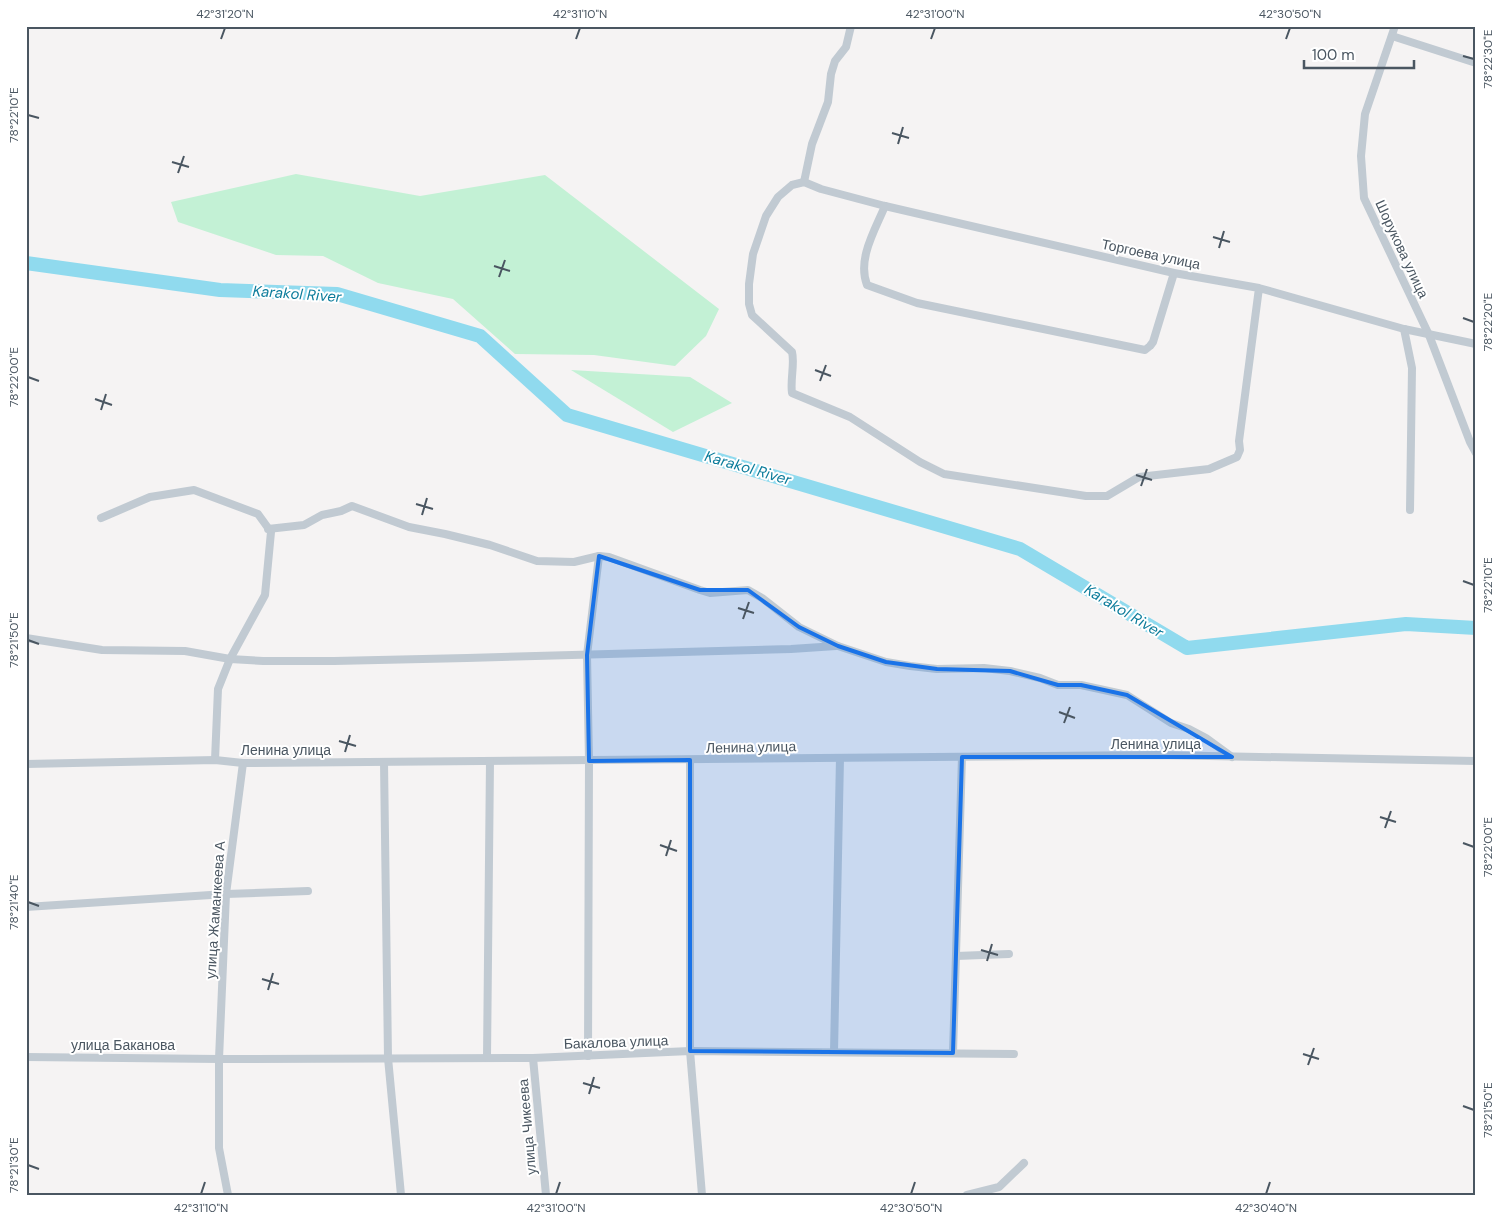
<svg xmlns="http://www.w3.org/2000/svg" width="1502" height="1221" viewBox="0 0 1502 1221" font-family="'DM Sans',sans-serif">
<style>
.green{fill:#c3f1d5}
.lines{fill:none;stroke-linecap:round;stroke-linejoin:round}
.river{stroke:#90daee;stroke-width:14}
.street{stroke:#c1cad2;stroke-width:8}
.marked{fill:#1a73e8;fill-opacity:0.2;stroke:#1a73e8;stroke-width:4;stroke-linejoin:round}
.ticks{fill:none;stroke:#4a5661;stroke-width:2}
.labels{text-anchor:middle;stroke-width:4;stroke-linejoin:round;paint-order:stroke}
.street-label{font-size:14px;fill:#4a5661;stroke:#fff}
.water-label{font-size:15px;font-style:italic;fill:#0c7c9b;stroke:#fff}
.neatline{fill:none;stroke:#4a5661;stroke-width:2}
.ticks-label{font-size:12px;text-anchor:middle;fill:#4a5661}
</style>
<rect width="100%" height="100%" fill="#f5f3f3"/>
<g class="green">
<path d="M 296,174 L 420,196 L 545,175 L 719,309 L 706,336 L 675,366 L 594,355 L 515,354 L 453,299 L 378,283 L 323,256 L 276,255 L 178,222 L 171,202 Z"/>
<path d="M 571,370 L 690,377 L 732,403 L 673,432 Z"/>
</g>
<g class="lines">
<path class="river" d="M 26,263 L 220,290 L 337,294 L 480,336 L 567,415 L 1020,549 L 1187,648 L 1406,624 L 1476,628"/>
<g class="street">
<path d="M 1395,26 L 1365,114 L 1361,156 L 1364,198 L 1429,335 L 1470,442 L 1476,453"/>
<path d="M 1392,36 L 1476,63"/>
<path d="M 804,182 L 812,144 L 828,102 L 831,74 L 835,61 L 846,47 L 851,26"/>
<path d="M 885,206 C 875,230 857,259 867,285 L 917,303 L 1145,350 L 1150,346 L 1153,342 L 1174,273"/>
<path d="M 1259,288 L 1239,441 L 1240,450 L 1237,457 L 1209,469 L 1139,477 L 1107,496 L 1086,496 L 944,474 L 920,462 L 850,417 L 792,393 C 790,380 795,363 792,352 L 752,315 L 749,304 L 749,284 L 753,254 L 766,216 L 778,197 L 792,185 L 804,182 L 821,189 L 885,206 L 1174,273 L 1259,288 L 1404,329 L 1476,344"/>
<path d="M 1404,329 L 1412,368 L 1410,510"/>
<path d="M 101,518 L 150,497 L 194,490 L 258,514 L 271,532 L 265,595 L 230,659 L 218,689 L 215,760"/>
<path d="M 268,529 L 304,525 L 322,515 L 341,511 L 352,506 L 409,527 L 445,534 L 490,545 L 537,561 L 574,562 L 599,556 L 609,557 L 700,590 L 710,593 L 748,590 L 762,598 L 799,627 L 838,646 L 886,662 L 910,666 L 937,669 L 984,668 L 1010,671 L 1040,678 L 1058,685 L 1081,685 L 1127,695 L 1171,723 L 1189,729 L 1206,738 L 1232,757"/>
<path d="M 26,638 L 102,650 L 185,651 L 230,659 L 263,661 L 334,661 L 467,658 L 791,649 L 836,646"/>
<path d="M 690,760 L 690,1051 L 702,1195"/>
<path d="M 384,762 L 388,1058 L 401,1195"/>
<path d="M 26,764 L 215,760 L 243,763 L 1158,755 L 1476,761"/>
<path d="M 26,907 L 226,894 L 308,891"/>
<path d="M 956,956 L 1009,954"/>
<path d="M 834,1052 L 840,758"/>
<path d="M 953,1053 L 962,757"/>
<path d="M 588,1056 L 589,761 L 587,655 L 599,556"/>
<path d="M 26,1057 L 219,1059 L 533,1058 L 690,1051 L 1014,1054"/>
<path d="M 487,1058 L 490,761"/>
<path d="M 533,1058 L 546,1195"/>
<path d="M 228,1195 L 219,1148 L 219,1059 L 226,894 L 243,763"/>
<path d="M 967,1195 L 999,1187 L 1024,1163"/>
</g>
</g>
<path class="marked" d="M 599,556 L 700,590 L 748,590 L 799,627 L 838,646 L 886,662 L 937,669 L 1010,671 L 1058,685 L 1081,685 L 1127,695 L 1232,757 L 962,757 L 953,1053 L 690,1051 L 690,760 L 589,761 L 587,655 Z"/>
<path class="ticks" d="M 221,39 L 225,28M 576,39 L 580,28M 931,39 L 935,28M 1286,39 L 1290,28M 1463,56 L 1474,59M 28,115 L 39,118M 892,133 L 909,138M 898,144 L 903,127M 172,162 L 189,167M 178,173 L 184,156M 1213,237 L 1230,242M 1219,248 L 1224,231M 494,266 L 510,271M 499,277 L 505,260M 1463,318 L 1474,322M 815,370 L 831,376M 28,377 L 39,381M 820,381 L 826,365M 95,399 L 112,405M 101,410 L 106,394M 1136,475 L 1152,480M 1141,486 L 1147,469M 416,504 L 433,509M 422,515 L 427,498M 1463,581 L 1474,585M 738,608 L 754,613M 743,619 L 749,602M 28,640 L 39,644M 1059,712 L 1075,718M 1064,723 L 1070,707M 339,741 L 356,746M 345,752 L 350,735M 1380,817 L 1396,822M 1385,828 L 1391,811M 1463,843 L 1474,847M 660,845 L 677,851M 666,856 L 671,840M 28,902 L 39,906M 981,950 L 998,955M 987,961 L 992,944M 262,979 L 279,984M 268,990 L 273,973M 1303,1054 L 1319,1059M 1308,1065 L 1314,1048M 583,1083 L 600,1088M 589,1094 L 594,1077M 1463,1106 L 1474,1110M 28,1165 L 39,1169M 201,1194 L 205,1182M 556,1194 L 560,1182M 911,1194 L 915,1182M 1266,1194 L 1270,1182"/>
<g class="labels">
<g class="street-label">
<text transform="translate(1402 249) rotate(65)" y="5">Шорукова улица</text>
<text transform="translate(1151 254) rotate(12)" y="5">Торгоева улица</text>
<text x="1156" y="749">Ленина улица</text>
<text transform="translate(751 747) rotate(-1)" y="5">Ленина улица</text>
<text x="286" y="755">Ленина улица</text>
<text transform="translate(215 910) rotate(-86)" y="5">улица Жаманкеева А</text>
<text transform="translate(616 1042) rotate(-2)" y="5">Бакалова улица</text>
<text x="123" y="1050">улица Баканова</text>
<text transform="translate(527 1127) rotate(-95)" y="5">улица Чикеева</text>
</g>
<g class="water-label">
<text transform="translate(297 294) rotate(4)" y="5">Karakol River</text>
<text transform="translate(748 468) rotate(16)" y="5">Karakol River</text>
<text transform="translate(1124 611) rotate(31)" y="5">Karakol River</text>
</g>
</g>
<rect width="1502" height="1221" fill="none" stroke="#ffffff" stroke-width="55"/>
<path d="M1304 60v8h110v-8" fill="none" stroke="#4a5661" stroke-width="2.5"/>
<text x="1312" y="60" font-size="15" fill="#4a5661" stroke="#ffffff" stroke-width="4" paint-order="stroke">100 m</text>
<rect x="28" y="28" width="1446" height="1166" class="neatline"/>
<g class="ticks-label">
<text x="225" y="18">42°31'20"N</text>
<text x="580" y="18">42°31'10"N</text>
<text x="935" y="18">42°31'00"N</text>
<text x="1290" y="18">42°30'50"N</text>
<text transform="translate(1488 59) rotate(-90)" y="4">78°22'30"E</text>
<text transform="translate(14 115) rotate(-90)" y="4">78°22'10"E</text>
<text transform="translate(1488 322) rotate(-90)" y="4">78°22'20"E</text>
<text transform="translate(14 377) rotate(-90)" y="4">78°22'00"E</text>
<text transform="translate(1488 585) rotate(-90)" y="4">78°22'10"E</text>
<text transform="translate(14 640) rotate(-90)" y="4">78°21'50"E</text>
<text transform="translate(1488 847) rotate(-90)" y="4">78°22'00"E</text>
<text transform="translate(14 902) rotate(-90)" y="4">78°21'40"E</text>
<text transform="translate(1488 1110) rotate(-90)" y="4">78°21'50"E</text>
<text transform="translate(14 1165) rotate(-90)" y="4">78°21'30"E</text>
<text x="201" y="1212">42°31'10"N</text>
<text x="556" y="1212">42°31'00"N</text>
<text x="911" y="1212">42°30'50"N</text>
<text x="1266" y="1212">42°30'40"N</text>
</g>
</svg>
